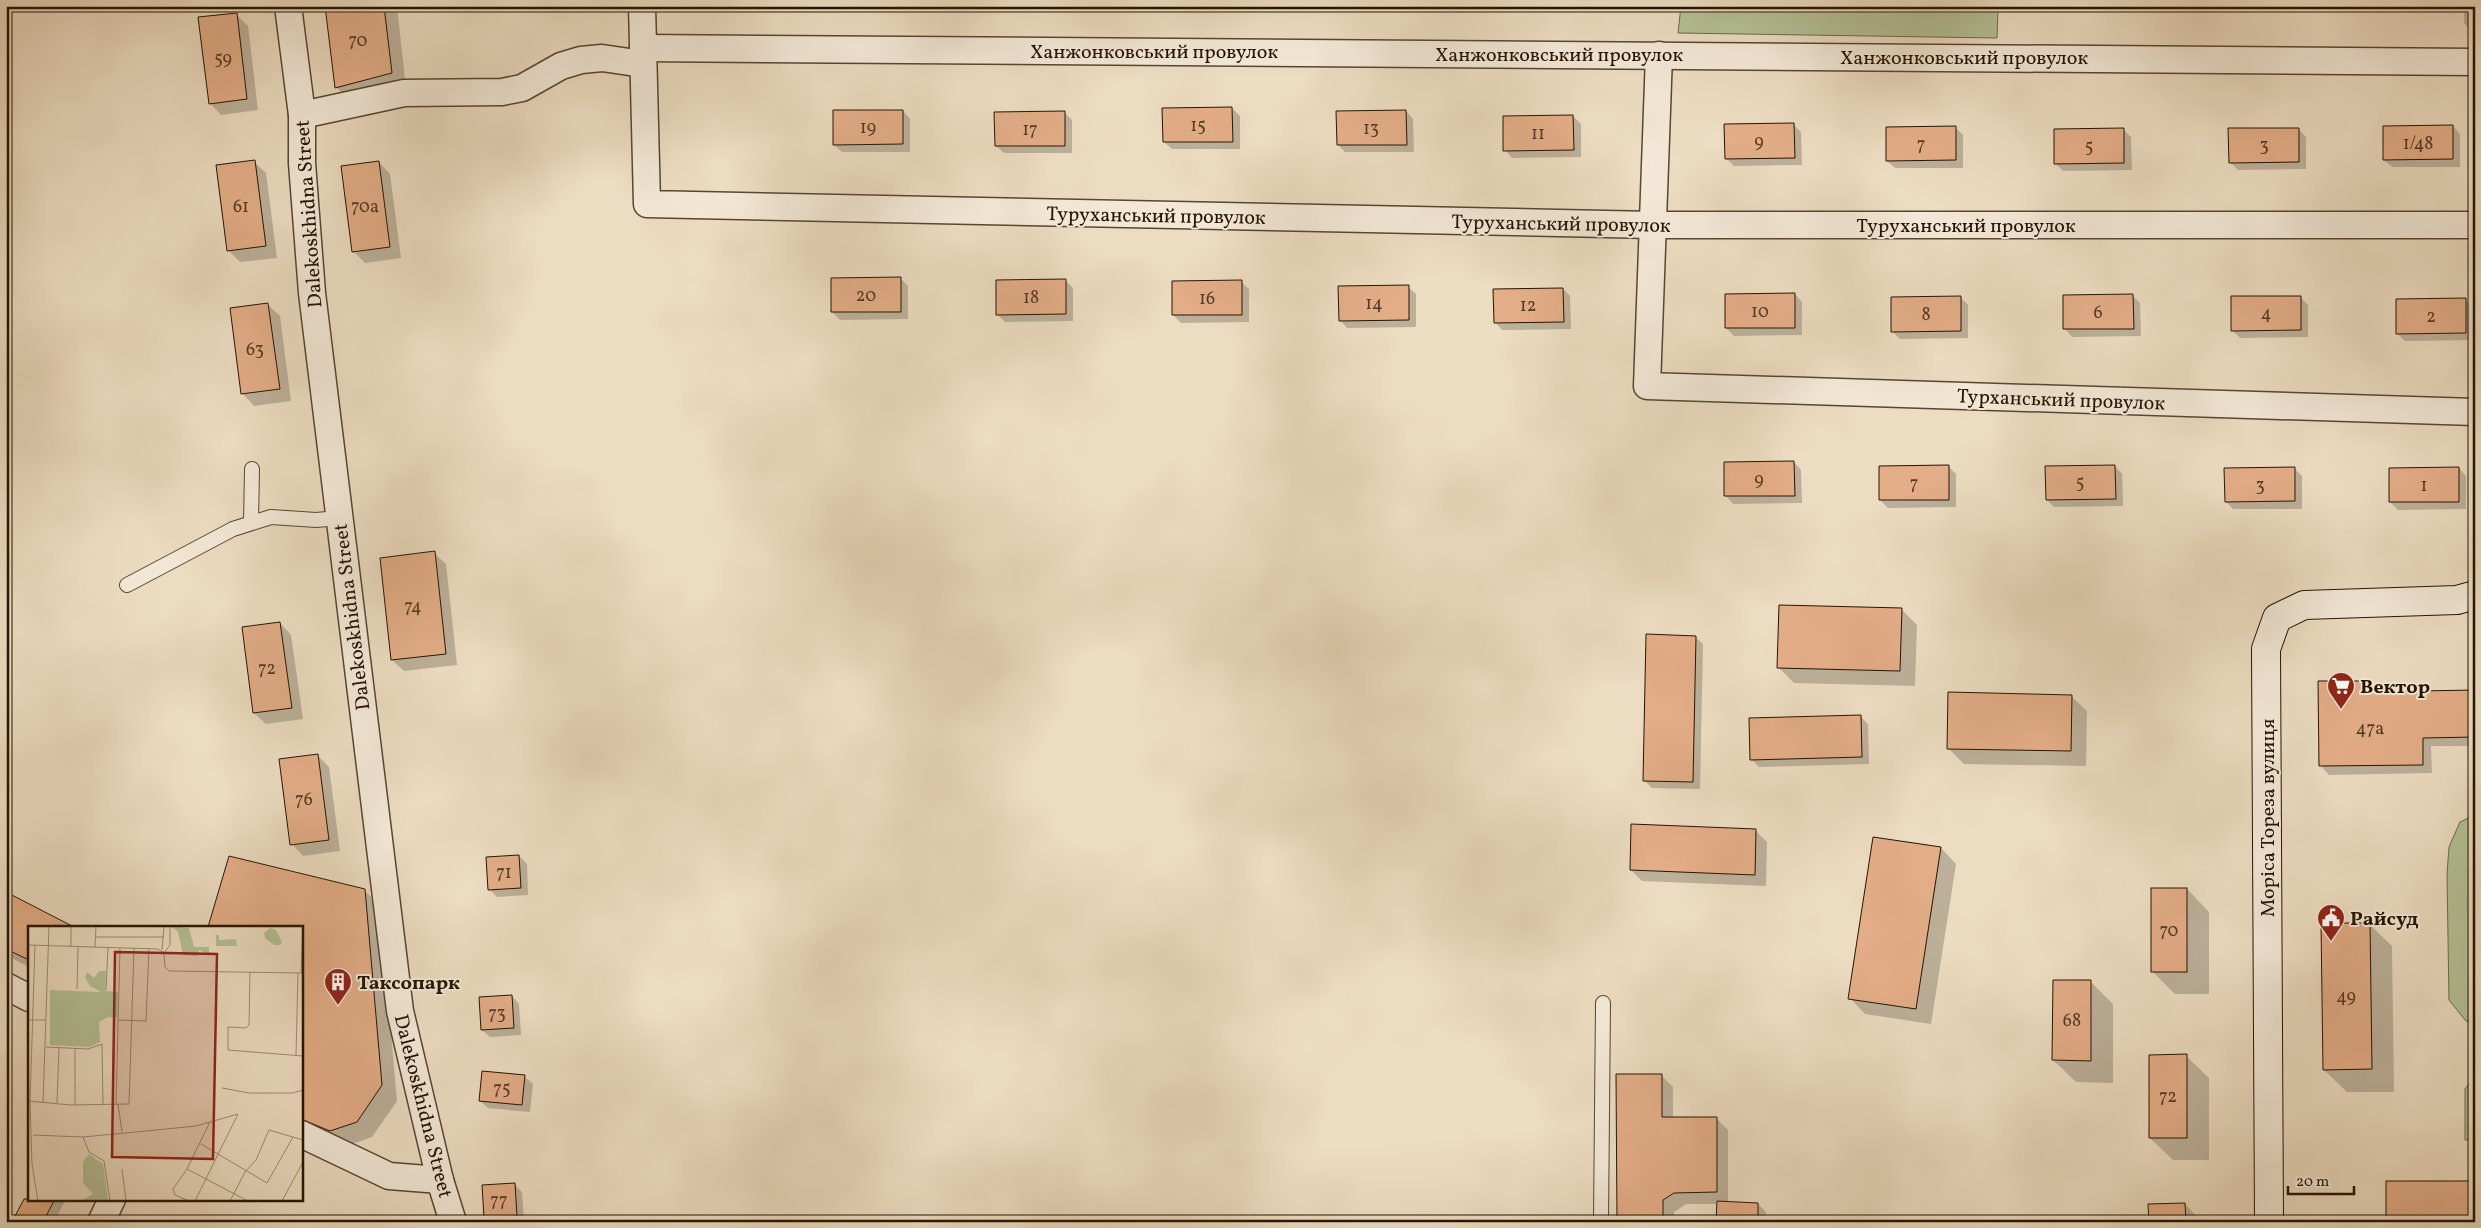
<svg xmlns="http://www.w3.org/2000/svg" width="2481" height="1228" viewBox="0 0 2481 1228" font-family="Vollkorn,serif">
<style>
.green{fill:#b4c196;stroke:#6c6a4c}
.shadow{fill:#0003}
.building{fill:#e3ad87;stroke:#251403}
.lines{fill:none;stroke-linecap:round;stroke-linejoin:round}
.lane-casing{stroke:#574632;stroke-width:16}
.street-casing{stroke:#574632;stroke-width:29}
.secondary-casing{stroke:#251403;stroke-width:30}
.lane{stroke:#f3e8d7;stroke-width:14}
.street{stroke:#f3e8d7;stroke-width:26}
.secondary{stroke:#f3e8d7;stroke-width:28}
.labels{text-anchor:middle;stroke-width:4;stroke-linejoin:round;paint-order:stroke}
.number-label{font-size:18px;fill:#543a24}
.street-label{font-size:20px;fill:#251403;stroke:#f3e8d7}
.poi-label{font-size:20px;font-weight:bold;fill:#251403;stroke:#f3e8d7;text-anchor:start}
.inset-road{fill:none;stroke:#9c8c75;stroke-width:1}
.view{fill:#8f2418;fill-opacity:0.15;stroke:#8f2418;stroke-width:2.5}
.inset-edge{fill:none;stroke:#251403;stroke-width:2.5}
</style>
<rect width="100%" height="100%" fill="#ecdcc1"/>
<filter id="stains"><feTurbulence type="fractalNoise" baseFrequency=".004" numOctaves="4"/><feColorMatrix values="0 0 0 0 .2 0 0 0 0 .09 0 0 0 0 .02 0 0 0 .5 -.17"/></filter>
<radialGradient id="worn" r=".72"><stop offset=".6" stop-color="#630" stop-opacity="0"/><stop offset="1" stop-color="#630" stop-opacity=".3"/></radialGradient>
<g class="green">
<path d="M 1681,6 L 1998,6 L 1997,38 L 1678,33 Z"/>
<path d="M 2475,815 L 2475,1022 L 2466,1021 L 2449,1000 L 2447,874 L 2449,847 L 2460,822 Z"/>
<path d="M 2475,1076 L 2475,1140 L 2465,1140 L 2465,1089 Z"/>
</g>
<g class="shadow">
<path d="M 326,6 L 397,6 L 406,89 L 351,102 L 336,87 Z"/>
<path d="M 2464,6 L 2475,6 L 2475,31 L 2471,31 L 2464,23 Z"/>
<path d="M 236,14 L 248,26 L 258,110 L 221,115 L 210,103 Z"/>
<path d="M 1232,108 L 1240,116 L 1240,149 L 1172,149 L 1164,142 Z"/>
<path d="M 903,111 L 910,119 L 910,152 L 842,152 L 834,145 Z"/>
<path d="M 1406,111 L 1413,119 L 1414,152 L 1345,152 L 1338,145 Z"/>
<path d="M 1064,112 L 1072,120 L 1072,153 L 1004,153 L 996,146 Z"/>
<path d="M 1573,116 L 1581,124 L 1581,157 L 1512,158 L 1505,150 Z"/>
<path d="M 1794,125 L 1801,132 L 1802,165 L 1734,166 L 1726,158 Z"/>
<path d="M 2453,126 L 2460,134 L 2460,167 L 2392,167 L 2384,160 Z"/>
<path d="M 1955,127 L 1963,135 L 1963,168 L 1895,168 L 1887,161 Z"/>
<path d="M 2298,129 L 2306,137 L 2306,169 L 2238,170 L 2230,162 Z"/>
<path d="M 2124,130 L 2131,137 L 2132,170 L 2063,171 L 2055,163 Z"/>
<path d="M 254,162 L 266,173 L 277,258 L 240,262 L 229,251 Z"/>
<path d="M 379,162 L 390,174 L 401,258 L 365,263 L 353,251 Z"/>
<path d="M 900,278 L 908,286 L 908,319 L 840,320 L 832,312 Z"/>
<path d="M 1065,280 L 1073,288 L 1073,321 L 1005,322 L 997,314 Z"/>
<path d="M 1241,282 L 1249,289 L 1249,322 L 1181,323 L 1173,315 Z"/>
<path d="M 1408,287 L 1416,294 L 1416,327 L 1347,328 L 1340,320 Z"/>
<path d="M 1563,289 L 1570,296 L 1571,329 L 1502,330 L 1495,322 Z"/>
<path d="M 1795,294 L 1802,302 L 1802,335 L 1734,336 L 1726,328 Z"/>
<path d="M 2132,295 L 2140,303 L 2141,336 L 2072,337 L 2065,329 Z"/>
<path d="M 2300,297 L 2308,305 L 2308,337 L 2240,338 L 2232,330 Z"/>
<path d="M 1961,298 L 1968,305 L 1968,338 L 1900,339 L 1892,331 Z"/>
<path d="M 2465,299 L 2473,307 L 2473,340 L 2405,341 L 2397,333 Z"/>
<path d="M 268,305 L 280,316 L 291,401 L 254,406 L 243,394 L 231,309 Z"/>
<path d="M 1794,462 L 1801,470 L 1802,503 L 1733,504 L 1726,496 Z"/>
<path d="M 1948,466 L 1956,474 L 1956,507 L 1888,508 L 1880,500 Z"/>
<path d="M 2115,466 L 2122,474 L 2123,506 L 2054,507 L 2047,500 Z"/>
<path d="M 2294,468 L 2302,476 L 2302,509 L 2233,509 L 2226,502 Z"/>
<path d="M 2459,468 L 2466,476 L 2466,509 L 2398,510 L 2390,502 Z"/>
<path d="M 434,553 L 446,564 L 457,665 L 404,671 L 392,660 Z"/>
<path d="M 1902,610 L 1917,625 L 1915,686 L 1794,683 L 1778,667 Z"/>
<path d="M 280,623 L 291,635 L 303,719 L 266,724 L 254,713 Z"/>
<path d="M 1695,637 L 1703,644 L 1700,789 L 1652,788 L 1644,780 Z"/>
<path d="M 2360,682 L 2369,693 L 2475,692 L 2475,746 L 2431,746 L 2432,773 L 2329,775 L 2320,765 Z"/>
<path d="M 2071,696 L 2087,711 L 2086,766 L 1964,764 L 1948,748 Z"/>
<path d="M 1860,716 L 1868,724 L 1869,764 L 1759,767 L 1752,760 Z"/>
<path d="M 317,755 L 329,767 L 340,851 L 303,856 L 292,844 Z"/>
<path d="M 1755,830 L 1767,842 L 1766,886 L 1642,881 L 1631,870 Z"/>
<path d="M 1941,848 L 1956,864 L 1931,1024 L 1865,1014 L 1850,998 Z"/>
<path d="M 519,856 L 527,864 L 528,895 L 497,897 L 489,889 Z"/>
<path d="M 2187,889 L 2209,912 L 2209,994 L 2175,994 L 2153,972 Z"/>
<path d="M 364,890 L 380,906 L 397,1101 L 372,1137 L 347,1146 L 301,1126 L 301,927 Z"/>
<path d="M 6,893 L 29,927 L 29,967 L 6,955 Z"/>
<path d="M 2369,924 L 2392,946 L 2394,1092 L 2347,1092 L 2324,1070 Z"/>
<path d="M 2091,982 L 2113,1004 L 2113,1083 L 2076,1082 L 2053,1060 Z"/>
<path d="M 512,996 L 519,1004 L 521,1035 L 490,1037 L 482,1030 Z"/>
<path d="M 2186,1056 L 2209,1078 L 2209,1160 L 2173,1160 L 2150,1138 Z"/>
<path d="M 483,1072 L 525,1077 L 533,1084 L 530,1112 L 488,1108 L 480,1101 Z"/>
<path d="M 1661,1075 L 1673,1087 L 1673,1119 L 1716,1118 L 1728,1130 L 1728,1203 L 1758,1204 L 1766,1212 L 1765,1222 L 1718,1222 L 1718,1204 L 1686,1204 L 1674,1212 L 1674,1222 L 1617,1222 Z"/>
<path d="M 514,1184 L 522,1192 L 524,1222 L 490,1222 L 485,1217 Z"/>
<path d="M 29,1193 L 29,1199 L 66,1199 L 54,1222 L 13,1222 Z"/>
<path d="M 179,1199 L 187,1199 L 185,1203 Z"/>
<path d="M 2185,1204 L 2202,1222 L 2150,1222 Z"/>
<path d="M 142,1218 L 150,1222 L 140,1222 Z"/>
</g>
<g class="building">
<path d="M 325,6 L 384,6 L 392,73 L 335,88 Z"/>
<path d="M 237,13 L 247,99 L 209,104 L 198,17 Z"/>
<path d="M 1232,107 L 1233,142 L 1163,142 L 1162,108 Z"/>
<path d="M 833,110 L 903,110 L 903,144 L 833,145 Z"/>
<path d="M 1406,110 L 1407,145 L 1337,145 L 1336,111 Z"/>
<path d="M 1065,111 L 1065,146 L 995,146 L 994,112 Z"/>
<path d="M 1573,115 L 1574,150 L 1503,151 L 1503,116 Z"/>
<path d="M 1794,123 L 1795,158 L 1725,159 L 1724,124 Z"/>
<path d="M 2453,125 L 2453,159 L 2383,160 L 2383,126 Z"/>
<path d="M 1956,126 L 1956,160 L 1886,161 L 1886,127 Z"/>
<path d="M 2124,128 L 2124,163 L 2054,164 L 2054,129 Z"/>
<path d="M 2228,128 L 2299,128 L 2299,162 L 2229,163 Z"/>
<path d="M 255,160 L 266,246 L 227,251 L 216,165 Z"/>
<path d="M 379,161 L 390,247 L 352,252 L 341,166 Z"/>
<path d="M 901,277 L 901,312 L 831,312 L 831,278 Z"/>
<path d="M 1066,279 L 1066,314 L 996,315 L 996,280 Z"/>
<path d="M 1242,280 L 1242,315 L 1172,315 L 1172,281 Z"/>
<path d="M 1409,285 L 1409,320 L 1339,321 L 1338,286 Z"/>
<path d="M 1563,288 L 1564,322 L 1494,323 L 1493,289 Z"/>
<path d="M 1795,293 L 1795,328 L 1725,328 L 1725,294 Z"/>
<path d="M 2133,294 L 2134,329 L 2063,329 L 2063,295 Z"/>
<path d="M 1961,296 L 1961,331 L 1891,332 L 1891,297 Z"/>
<path d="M 2231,296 L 2301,296 L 2301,330 L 2231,331 Z"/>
<path d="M 2466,298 L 2466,333 L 2396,334 L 2396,299 Z"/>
<path d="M 268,303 L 280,389 L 241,394 L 230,308 Z"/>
<path d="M 1794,461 L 1795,496 L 1724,496 L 1724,462 Z"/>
<path d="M 1949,465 L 1949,500 L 1879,500 L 1879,466 Z"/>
<path d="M 2115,465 L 2116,499 L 2046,500 L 2045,466 Z"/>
<path d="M 2295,467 L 2295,501 L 2225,502 L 2224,468 Z"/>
<path d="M 2459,467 L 2459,502 L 2389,502 L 2389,468 Z"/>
<path d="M 435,551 L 446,654 L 391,660 L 380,558 Z"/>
<path d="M 1779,605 L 1902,608 L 1900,671 L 1777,668 Z"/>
<path d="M 280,622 L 292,708 L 253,713 L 242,627 Z"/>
<path d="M 1646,634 L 1696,636 L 1693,782 L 1643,781 Z"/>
<path d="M 2318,681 L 2361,681 L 2361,692 L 2475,690 L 2475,737 L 2423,738 L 2423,765 L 2319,766 Z"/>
<path d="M 1948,692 L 2072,695 L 2071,751 L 1947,749 Z"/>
<path d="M 1861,715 L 1862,757 L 1750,760 L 1749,718 Z"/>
<path d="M 318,754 L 329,840 L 290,845 L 279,759 Z"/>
<path d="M 1631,824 L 1756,829 L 1755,875 L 1630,870 Z"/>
<path d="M 1873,837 L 1941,847 L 1916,1009 L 1848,999 Z"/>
<path d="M 519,855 L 521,888 L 488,890 L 486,857 Z"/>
<path d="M 229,856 L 365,889 L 382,1085 L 357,1122 L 330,1131 L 301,1119 L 301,927 L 208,927 Z"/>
<rect x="2151" y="888" width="36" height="84"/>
<path d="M 6,892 L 74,927 L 29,927 L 29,960 L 6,949 Z"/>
<path d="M 2321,923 L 2370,923 L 2372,1069 L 2323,1070 Z"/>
<path d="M 2053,980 L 2091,980 L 2091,1061 L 2052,1060 Z"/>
<path d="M 512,995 L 514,1028 L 481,1030 L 479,997 Z"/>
<path d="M 2187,1054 L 2187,1138 L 2149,1138 L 2149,1055 Z"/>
<path d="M 482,1071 L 525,1075 L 522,1105 L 479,1101 Z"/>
<path d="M 1616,1074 L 1662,1074 L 1662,1117 L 1717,1117 L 1717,1192 L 1674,1193 L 1663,1200 L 1663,1222 L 1617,1222 Z"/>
<rect x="2386" y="1181" width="89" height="41"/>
<path d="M 515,1183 L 517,1216 L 484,1218 L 482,1185 Z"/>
<path d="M 24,1199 L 55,1199 L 43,1222 L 12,1222 Z"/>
<path d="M 1717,1201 L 1758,1203 L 1758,1222 L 1716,1222 Z"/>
<path d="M 2185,1203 L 2186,1222 L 2149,1222 L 2148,1204 Z"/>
</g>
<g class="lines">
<defs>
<g id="lane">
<path d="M 251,523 L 252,469"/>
<path d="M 127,585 L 233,529 L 271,517 L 316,520 L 339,518"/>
<path d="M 1601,1222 L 1603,1003"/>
</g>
<g id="street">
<path d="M 288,6 L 302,115 L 302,163 L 312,293 L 400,1011 L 440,1180 L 453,1222"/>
<path d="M 642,6 L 647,204 L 1653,225 L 2475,225"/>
<path d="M 643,48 L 2475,62"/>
<path d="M 1659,55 L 1647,386 L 2475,412"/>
<path d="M 302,115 L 404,93 L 502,92 L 522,88 L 561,66 L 581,60 L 602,58 L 643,64"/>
<path d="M 6,986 L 29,998"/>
<path d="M 301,1134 L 389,1176 L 440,1180"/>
<path d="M 101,1222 L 112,1199"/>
</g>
<path id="secondary" d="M 2269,1222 L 2266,649 L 2277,618 L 2304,605 L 2457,600 L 2475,595"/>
</defs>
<use href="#lane" class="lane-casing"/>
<use href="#street" class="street-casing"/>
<use href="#secondary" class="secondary-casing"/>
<use href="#lane" class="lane"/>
<use href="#street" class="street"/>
<use href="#secondary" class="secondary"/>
</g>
<defs>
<symbol id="supermarket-pin" viewBox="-11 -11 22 30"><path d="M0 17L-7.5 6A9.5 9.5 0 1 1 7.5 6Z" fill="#8f2418" stroke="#f3e8d7"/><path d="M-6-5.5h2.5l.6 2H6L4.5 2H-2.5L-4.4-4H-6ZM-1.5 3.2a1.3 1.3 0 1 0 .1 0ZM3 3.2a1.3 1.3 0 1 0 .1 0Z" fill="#fff"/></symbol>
<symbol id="civic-pin" viewBox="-11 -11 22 30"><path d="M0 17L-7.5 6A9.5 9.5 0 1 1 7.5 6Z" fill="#8f2418" stroke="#f3e8d7"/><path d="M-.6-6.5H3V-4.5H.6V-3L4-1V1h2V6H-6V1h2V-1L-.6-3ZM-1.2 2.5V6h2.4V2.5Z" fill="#fff"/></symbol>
<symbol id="building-pin" viewBox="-11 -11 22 30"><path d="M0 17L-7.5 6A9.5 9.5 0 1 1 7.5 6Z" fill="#8f2418" stroke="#f3e8d7"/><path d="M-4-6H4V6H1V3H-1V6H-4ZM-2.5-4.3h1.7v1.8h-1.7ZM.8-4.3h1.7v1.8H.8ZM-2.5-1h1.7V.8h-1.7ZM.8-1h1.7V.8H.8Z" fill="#fff"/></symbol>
</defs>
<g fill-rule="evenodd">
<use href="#supermarket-pin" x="2325" y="670" width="32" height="43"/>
<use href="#civic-pin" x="2315" y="902" width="32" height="43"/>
<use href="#building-pin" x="322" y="966" width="32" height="43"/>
</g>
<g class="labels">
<g class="number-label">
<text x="358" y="46">70</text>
<text x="223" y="64">59</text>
<text x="1198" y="131">15</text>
<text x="868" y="133">19</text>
<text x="1371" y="134">13</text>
<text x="1030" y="135">17</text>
<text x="1538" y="139">11</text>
<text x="1759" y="147">9</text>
<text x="2418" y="149">1/48</text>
<text x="1921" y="150">7</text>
<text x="2264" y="151">3</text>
<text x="2089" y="152">5</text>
<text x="241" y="212">61</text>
<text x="365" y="212">70а</text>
<text x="866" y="301">20</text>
<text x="1031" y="303">18</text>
<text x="1207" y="304">16</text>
<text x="1374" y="309">14</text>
<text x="1528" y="311">12</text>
<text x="1760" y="317">10</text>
<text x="2098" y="318">6</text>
<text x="2266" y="319">4</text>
<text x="1926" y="320">8</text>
<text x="2431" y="322">2</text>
<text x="255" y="355">63</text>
<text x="1759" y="485">9</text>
<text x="2080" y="488">5</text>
<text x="1914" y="489">7</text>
<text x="2260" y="491">3</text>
<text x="2424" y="491">1</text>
<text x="413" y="612">74</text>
<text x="267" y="674">72</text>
<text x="2370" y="734">47а</text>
<text x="304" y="805">76</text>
<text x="504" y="878">71</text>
<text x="2169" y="936">70</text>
<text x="2346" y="1002">49</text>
<text x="497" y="1019">73</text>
<text x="2072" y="1026">68</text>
<text x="502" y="1094">75</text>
<text x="2168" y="1102">72</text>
<text x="499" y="1206">77</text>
</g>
<g class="street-label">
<text x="1154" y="58">Ханжонковський провулок</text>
<text x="1559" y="61">Ханжонковський провулок</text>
<text x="1964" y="64">Ханжонковський провулок</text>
<text transform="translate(308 214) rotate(-94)" y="7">Dalekoskhidna Street</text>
<text transform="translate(1156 215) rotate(1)" y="7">Туруханський провулок</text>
<text transform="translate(1561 223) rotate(1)" y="7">Туруханський провулок</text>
<text x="1966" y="232">Туруханський провулок</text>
<text transform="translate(2061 399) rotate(2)" y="7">Турханський провулок</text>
<text transform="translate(351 617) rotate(-97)" y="7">Dalekoskhidna Street</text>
<text transform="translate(2267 818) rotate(-90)" y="7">Моріса Тореза вулиця</text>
<text transform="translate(424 1106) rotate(76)" y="7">Dalekoskhidna Street</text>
</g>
<g class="poi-label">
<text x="2360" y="693">Вектор</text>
<text x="2350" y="925">Райсуд</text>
<text x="357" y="989">Таксопарк</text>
</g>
</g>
<g transform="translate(28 926)">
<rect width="275" height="275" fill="#ecdcc1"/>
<path d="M 143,0 L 161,2 L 166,21 L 181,21 L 181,29 L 171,24 L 170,30 L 155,29 L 150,6 ZM 242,2 L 248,4 L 254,16 L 252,19 L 246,19 L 237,12 L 236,7 ZM 188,9 L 191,9 L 191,14 L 208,13 L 209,20 L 188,20 ZM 71,45 L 78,45 L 77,65 L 90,66 L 89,92 L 80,91 L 71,96 L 72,116 L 61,121 L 22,119 L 22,64 L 73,66 L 62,60 L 57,52 L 59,46 L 66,52 ZM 61,228 L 75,238 L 80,275 L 53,275 L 65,268 L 55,257 L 55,236 Z" fill="#b4c196"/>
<path class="inset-road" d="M 43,0 L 43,20M 67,11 L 136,11M 0,19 L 130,23 L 136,27 L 137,41 L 141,45 L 275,47M 7,19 L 2,176 L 4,238 L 10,275M 67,21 L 68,0M 134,24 L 136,0M 136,27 L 142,19 L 142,0M 222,46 L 221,99 L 218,102 L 200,101 L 200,124 L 275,130M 273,47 L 275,0M 49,63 L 50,20M 78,64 L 80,21M 0,94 L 18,94M 90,94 L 118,95 L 121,22M 18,121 L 60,123 L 74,118 L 75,178M 268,129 L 270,47M 194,162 L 221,167 L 264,167 L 275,164M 0,175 L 43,179 L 101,178 L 106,22M 15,177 L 21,0M 29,177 L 31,121M 88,178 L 92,22M 90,178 L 94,206M 47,179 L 47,122M 5,209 L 55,211 L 108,206 L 168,200 L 210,188M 55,211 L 61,226 L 76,235 L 82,275M 173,218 L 239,257 L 265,211M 94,243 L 98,275M 159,243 L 220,275M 161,275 L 147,269 L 145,263 L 159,243 L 182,196M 167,275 L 210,188M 202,275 L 217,246 L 228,234 L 241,204 L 275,214M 254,275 L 275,236"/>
<path class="view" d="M 87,26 L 189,28 L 185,233 L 84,231 Z"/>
<rect width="275" height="275" class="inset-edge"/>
</g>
<rect width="2481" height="1228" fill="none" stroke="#ecdcc1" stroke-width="25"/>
<rect x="8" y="8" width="2466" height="1213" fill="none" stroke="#251403" stroke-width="2.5"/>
<rect x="12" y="12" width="2456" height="1203" fill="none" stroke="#251403"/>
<path d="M2288 1186v8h66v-8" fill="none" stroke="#251403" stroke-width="2.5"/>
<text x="2296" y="1186" font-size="15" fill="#251403" stroke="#f3e8d7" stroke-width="4" paint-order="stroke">20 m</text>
<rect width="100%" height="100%" filter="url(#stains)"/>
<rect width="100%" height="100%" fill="url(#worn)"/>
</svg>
